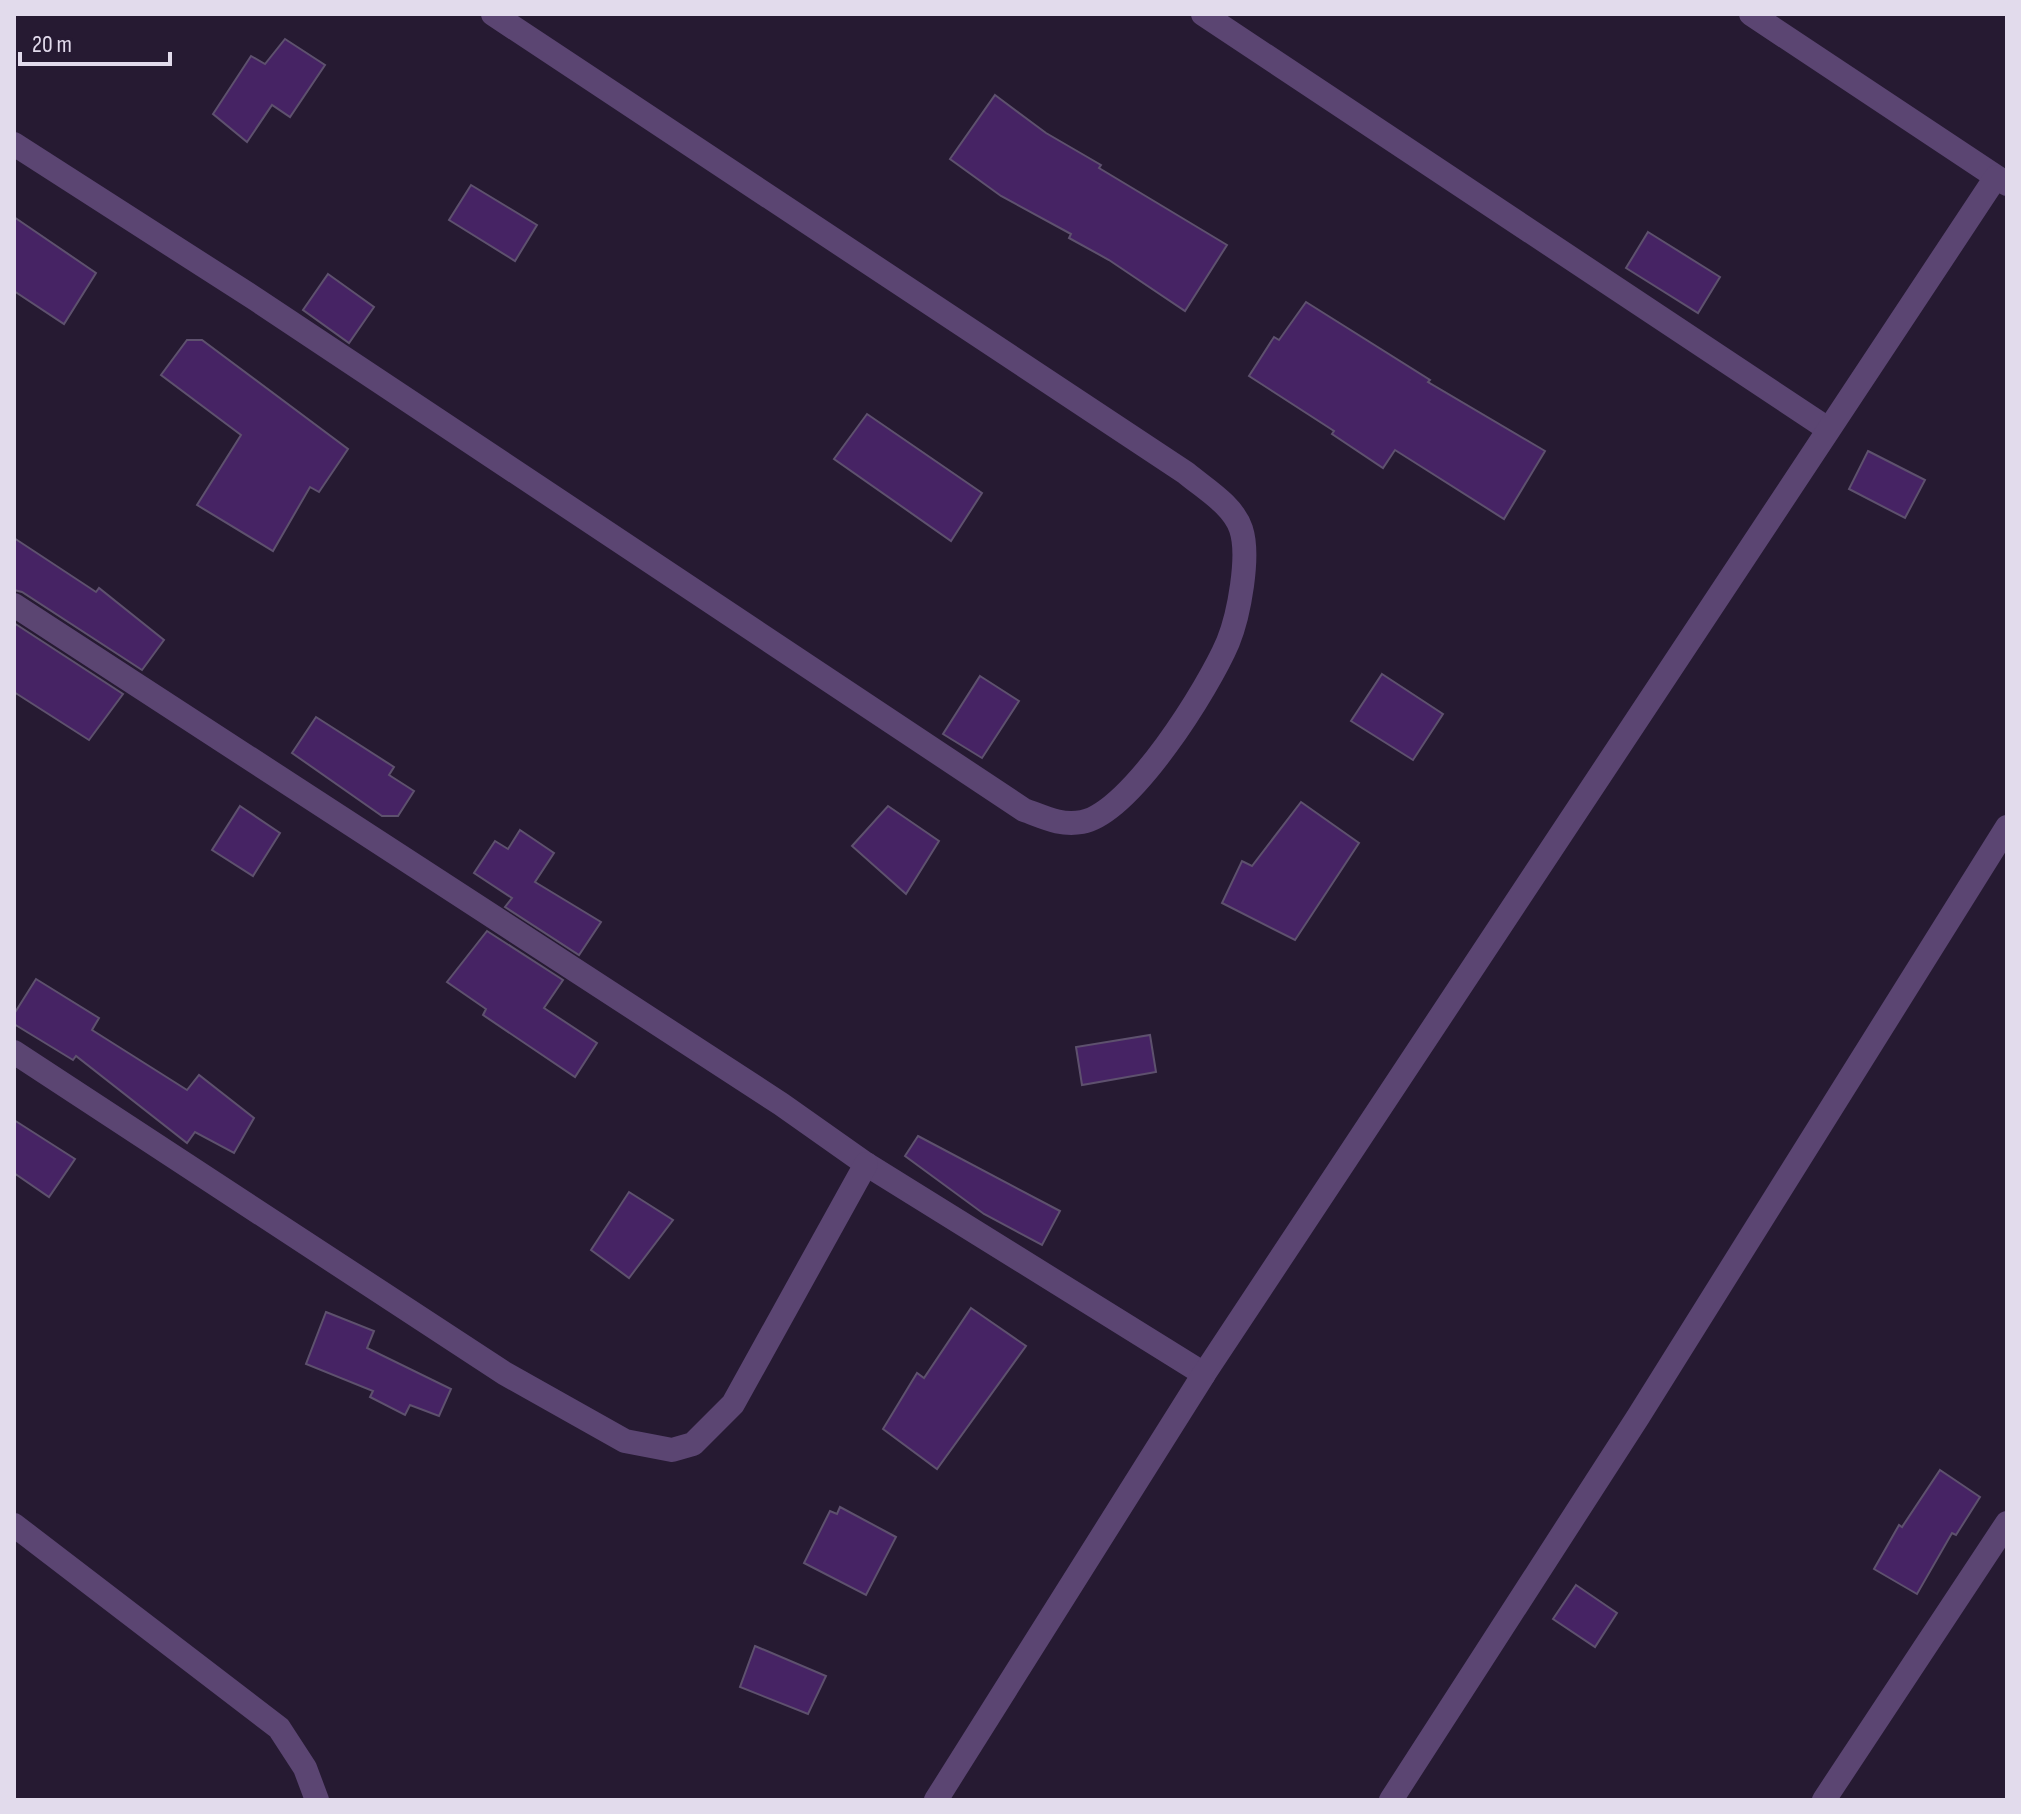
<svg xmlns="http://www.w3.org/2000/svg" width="2021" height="1814" viewBox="0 0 2021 1814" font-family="'Sofia Sans Condensed',sans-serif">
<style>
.building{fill:#462364;stroke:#5e516e;stroke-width:2}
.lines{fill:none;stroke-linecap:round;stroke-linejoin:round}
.street{stroke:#5b4572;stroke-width:24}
</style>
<rect width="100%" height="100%" fill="#261a32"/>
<g class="building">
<path d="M 285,39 L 325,65 L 290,117 L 272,105 L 247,142 L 213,114 L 251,56 L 265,64 Z"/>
<path d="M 995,95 L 1046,133 L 1101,165 L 1099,168 L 1227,245 L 1185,311 L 1109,260 L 1069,238 L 1071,234 L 1001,196 L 950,159 Z"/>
<path d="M 471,185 L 537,225 L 515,261 L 449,220 Z"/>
<path d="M 14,217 L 96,273 L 64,324 L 14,291 Z"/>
<path d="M 1648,232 L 1720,277 L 1698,313 L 1626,268 Z"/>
<path d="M 328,274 L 374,307 L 349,343 L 303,310 Z"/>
<path d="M 1306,302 L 1430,380 L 1428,382 L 1545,451 L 1504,519 L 1395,450 L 1383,468 L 1332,434 L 1334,431 L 1249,376 L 1274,337 L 1279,340 Z"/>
<path d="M 187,340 L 202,340 L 348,449 L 319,492 L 310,487 L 273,551 L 197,505 L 241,435 L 161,375 Z"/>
<path d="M 867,414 L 982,493 L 951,541 L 834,459 Z"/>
<path d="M 1868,451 L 1925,480 L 1905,518 L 1849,489 Z"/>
<path d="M 14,538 L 96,592 L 99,588 L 164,640 L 142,670 L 22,592 L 14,590 Z"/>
<path d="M 14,623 L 123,694 L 89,740 L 14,692 Z"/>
<path d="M 1382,674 L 1443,714 L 1413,760 L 1351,721 Z"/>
<path d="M 980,676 L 1019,701 L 982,758 L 943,734 Z"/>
<path d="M 316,717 L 394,767 L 389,775 L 414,791 L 398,816 L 382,816 L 292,753 Z"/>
<path d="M 1301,802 L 1359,843 L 1295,940 L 1222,903 L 1242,861 L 1252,866 Z"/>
<path d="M 240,806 L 280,833 L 253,876 L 212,850 Z"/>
<path d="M 888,806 L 939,841 L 906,894 L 852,846 Z"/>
<path d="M 520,830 L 554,853 L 535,882 L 601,922 L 579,955 L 505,907 L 512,898 L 474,873 L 495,841 L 508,849 Z"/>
<path d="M 487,931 L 563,980 L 544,1008 L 597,1043 L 575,1077 L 483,1015 L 486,1009 L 447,982 Z"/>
<path d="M 36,979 L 99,1018 L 92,1030 L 187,1090 L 199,1075 L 254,1118 L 234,1153 L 195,1132 L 187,1143 L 76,1056 L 73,1060 L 14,1024 L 14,1014 Z"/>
<path d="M 1150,1035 L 1156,1072 L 1082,1085 L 1076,1047 Z"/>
<path d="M 14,1120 L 75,1159 L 49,1197 L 14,1173 Z"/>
<path d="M 918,1136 L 1060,1211 L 1042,1245 L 984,1214 L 905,1156 Z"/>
<path d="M 629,1192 L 673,1220 L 629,1278 L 591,1250 Z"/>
<path d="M 971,1308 L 1026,1346 L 937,1469 L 883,1429 L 917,1373 L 924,1378 Z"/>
<path d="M 326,1312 L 374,1331 L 367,1348 L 451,1389 L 439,1416 L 410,1405 L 405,1415 L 370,1397 L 373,1391 L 306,1364 Z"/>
<path d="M 1940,1470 L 1980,1497 L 1956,1535 L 1952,1533 L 1917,1594 L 1874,1569 L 1899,1525 L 1902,1527 Z"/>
<path d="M 840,1507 L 896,1537 L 866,1595 L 804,1563 L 830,1511 L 837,1514 Z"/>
<path d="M 1576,1585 L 1617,1613 L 1595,1647 L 1553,1619 Z"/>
<path d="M 755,1646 L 826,1676 L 808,1714 L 740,1687 Z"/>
</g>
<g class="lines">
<g class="street">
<path d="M 1203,14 L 1828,429"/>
<path d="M 1751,14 L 2007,184"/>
<path d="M 14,144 L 257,300 L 1024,810 C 1044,817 1060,826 1082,822 C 1131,813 1209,687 1228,642 C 1239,615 1250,556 1241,529 C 1233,505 1205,489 1186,473 L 493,14"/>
<path d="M 14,605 L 781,1104 L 866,1164 L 1204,1374"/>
<path d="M 14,1052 L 504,1373 L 625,1441 L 672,1450 L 693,1444 L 733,1404 L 866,1164"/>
<path d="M 14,1525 L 279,1728 L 305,1768 L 317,1800"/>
<path d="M 936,1800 L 1204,1374 L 1996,177"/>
<path d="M 1391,1800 L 1638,1417 L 2007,827"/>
<path d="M 1824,1800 L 2007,1523"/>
</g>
</g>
<rect width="2021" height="1814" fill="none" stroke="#e2dbec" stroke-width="32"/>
<path d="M20 52v12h150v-12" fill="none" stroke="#e2dbec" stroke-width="4"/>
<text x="32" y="52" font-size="24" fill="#e2dbec" stroke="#261a32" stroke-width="6" paint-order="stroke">20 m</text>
</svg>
